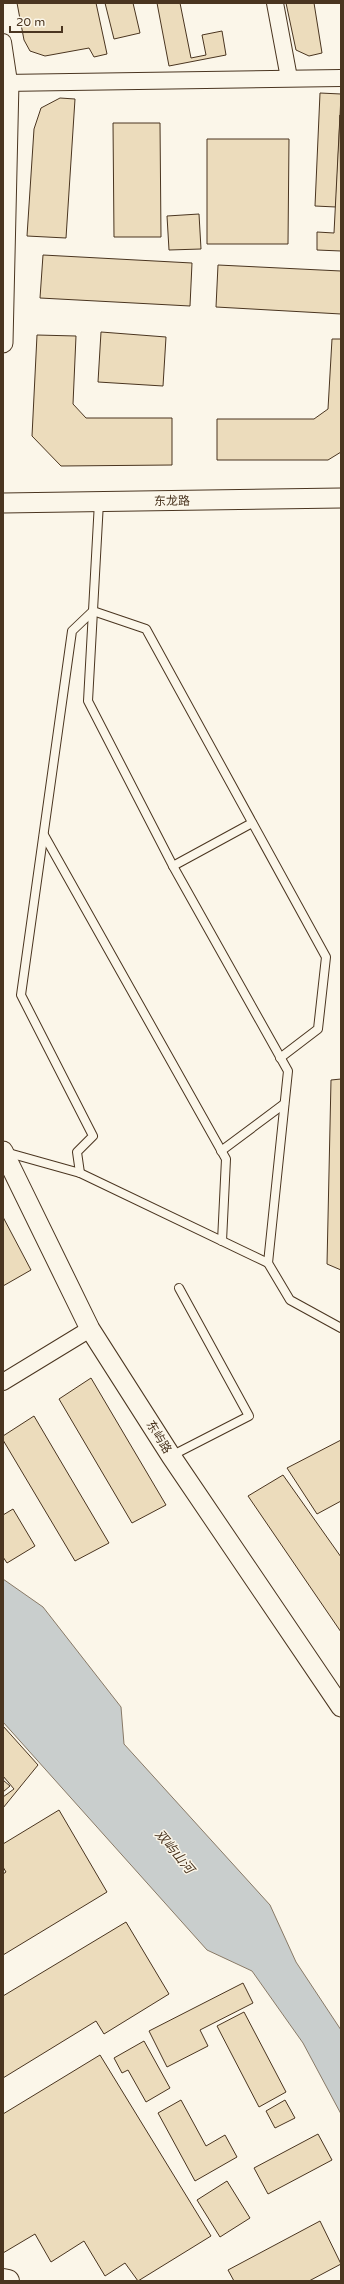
<svg xmlns="http://www.w3.org/2000/svg" width="344" height="2284" viewBox="0 0 344 2284" font-family="'Varela Round','Noto Sans SC',sans-serif">
<style>
.water{fill:#c9cecd;stroke:#887966}
.building{fill:#ecdcbc;stroke:#4a3520}
.lines{fill:none;stroke-linecap:round;stroke-linejoin:round}
.service-casing{stroke:#4a3520;stroke-width:10}
.minor-casing{stroke:#4a3520;stroke-width:18}
.tertiary-casing{stroke:#4a3520;stroke-width:21}
.secondary-casing{stroke:#4a3520;stroke-width:24}
.service{stroke:#fbf6e9;stroke-width:8}
.minor{stroke:#fbf6e9;stroke-width:16}
.tertiary{stroke:#fbf6e9;stroke-width:19}
.secondary{stroke:#fbf6e9;stroke-width:22}
.labels{text-anchor:middle;stroke-width:3;stroke-linejoin:round;paint-order:stroke}
.street-label{font-size:12px;fill:#4a3520;stroke:#fbf6e9}
.water-label{font-size:13px;font-style:italic;fill:#4a3520;stroke:#fbf6e9}
</style>
<rect width="100%" height="100%" fill="#fbf6e9"/>
<path class="water" d="M 3,1579 L 43,1607 L 121,1707 L 124,1744 L 270,1905 L 296,1962 L 341,2030 L 341,2114 L 303,2043 L 252,1971 L 207,1950 L 3,1722 Z"/>
<g class="building">
<path d="M 17,3 L 96,3 L 107,54 L 94,57 L 89,48 L 45,56 L 30,51 L 24,40 Z"/>
<path d="M 105,3 L 133,3 L 140,33 L 114,39 Z"/>
<path d="M 157,3 L 180,3 L 191,58 L 206,55 L 202,35 L 222,31 L 226,55 L 169,66 Z"/>
<path d="M 286,3 L 314,3 L 322,53 L 309,56 L 296,50 Z"/>
<path d="M 320,93 L 341,94 L 336,207 L 315,206 Z"/>
<path d="M 60,98 L 75,99 L 66,238 L 27,236 L 34,129 L 41,108 Z"/>
<path d="M 340,115 L 341,251 L 317,250 L 317,232 L 334,233 Z"/>
<path d="M 113,123 L 160,123 L 161,237 L 114,237 Z"/>
<path d="M 207,139 L 289,139 L 288,244 L 207,244 Z"/>
<path d="M 199,214 L 201,249 L 169,250 L 167,216 Z"/>
<path d="M 43,255 L 192,263 L 190,306 L 40,298 Z"/>
<path d="M 218,265 L 341,271 L 341,314 L 216,307 Z"/>
<path d="M 101,332 L 166,337 L 163,386 L 98,382 Z"/>
<path d="M 37,335 L 76,336 L 73,404 L 86,418 L 172,418 L 172,465 L 61,466 L 32,436 Z"/>
<path d="M 332,339 L 341,339 L 341,452 L 328,460 L 217,460 L 217,419 L 314,419 L 328,409 Z"/>
<path d="M 341,1079 L 341,1270 L 327,1264 L 331,1080 Z"/>
<path d="M 3,1217 L 31,1270 L 3,1286 Z"/>
<path d="M 91,1378 L 166,1505 L 132,1523 L 59,1399 Z"/>
<path d="M 34,1416 L 109,1543 L 75,1561 L 3,1440 L 3,1436 Z"/>
<path d="M 341,1440 L 341,1501 L 317,1514 L 287,1468 Z"/>
<path d="M 283,1475 L 341,1557 L 341,1632 L 248,1496 Z"/>
<path d="M 13,1509 L 35,1546 L 7,1563 L 3,1557 L 3,1515 Z"/>
<path d="M 3,1726 L 38,1765 L 3,1808 L 3,1797 L 14,1789 L 3,1776 Z"/>
<path d="M 3,1780 L 10,1786 L 3,1792 Z"/>
<path d="M 59,1810 L 107,1892 L 3,1955 L 3,1874 L 6,1872 L 3,1867 L 3,1844 Z"/>
<path d="M 126,1922 L 169,1994 L 104,2034 L 96,2021 L 3,2078 L 3,1996 Z"/>
<path d="M 243,1983 L 253,2003 L 200,2030 L 208,2046 L 167,2067 L 149,2031 Z"/>
<path d="M 244,2012 L 286,2092 L 259,2107 L 217,2026 Z"/>
<path d="M 144,2041 L 170,2088 L 146,2102 L 128,2070 L 122,2073 L 114,2058 Z"/>
<path d="M 100,2055 L 211,2236 L 138,2281 L 125,2263 L 105,2276 L 84,2241 L 51,2262 L 35,2234 L 3,2253 L 3,2114 Z"/>
<path d="M 181,2100 L 206,2146 L 225,2135 L 237,2157 L 195,2181 L 158,2113 Z"/>
<path d="M 285,2100 L 295,2118 L 275,2128 L 266,2111 Z"/>
<path d="M 318,2134 L 332,2160 L 268,2194 L 254,2168 Z"/>
<path d="M 227,2181 L 250,2218 L 220,2237 L 197,2200 Z"/>
<path d="M 320,2221 L 341,2264 L 309,2281 L 234,2281 L 228,2270 Z"/>
</g>
<g class="lines">
<defs>
<g id="service">
<path d="M 99,502 L 88,701 L 173,866 L 288,1071 L 268,1263"/>
<path d="M 44,835 L 226,1159 L 222,1241"/>
<path d="M 173,866 L 252,823"/>
<path d="M 221,1151 L 284,1104"/>
<path d="M 5,1152 L 80,1173 L 268,1263 L 290,1300 L 341,1328"/>
<path d="M 80,1173 L 77,1152 L 93,1136 L 21,995 L 72,631 L 93,611 L 146,629 L 326,957 L 318,1029 L 280,1058"/>
<path d="M 171,1456 L 249,1416 L 179,1288"/>
</g>
<g id="minor">
<path d="M 275,3 L 289,78"/>
<path d="M 3,42 L 9,82"/>
<path d="M 3,83 L 341,78"/>
<path d="M 3,1382 L 90,1329"/>
</g>
<g id="tertiary">
<path d="M 3,343 L 9,82"/>
<path d="M 3,503 L 341,498"/>
<path d="M 3,1151 L 90,1329 L 171,1456 L 341,1707"/>
</g>
<path id="secondary" d="M 3,2280 L 8,2281"/>
</defs>
<use href="#service" class="service-casing"/>
<use href="#minor" class="minor-casing"/>
<use href="#tertiary" class="tertiary-casing"/>
<use href="#secondary" class="secondary-casing"/>
<use href="#service" class="service"/>
<use href="#minor" class="minor"/>
<use href="#tertiary" class="tertiary"/>
<use href="#secondary" class="secondary"/>
</g>
<g class="labels">
<g class="street-label">
<text transform="translate(172 501) rotate(-1)" y="4">东龙路</text>
<text transform="translate(159 1437) rotate(58)" y="4">东屿路</text>
</g>
<g class="water-label">
<text transform="translate(175 1851) rotate(50)" y="5">双屿山河</text>
</g>
</g>
<rect width="344" height="2284" fill="none" stroke="#4a3520" stroke-width="8"/>
<path d="M10 26v6h52v-6" fill="none" stroke="#4a3520" stroke-width="2"/>
<text x="16" y="26" font-size="12" fill="#4a3520" stroke="#fbf6e9" stroke-width="3" paint-order="stroke">20 m</text>
</svg>
